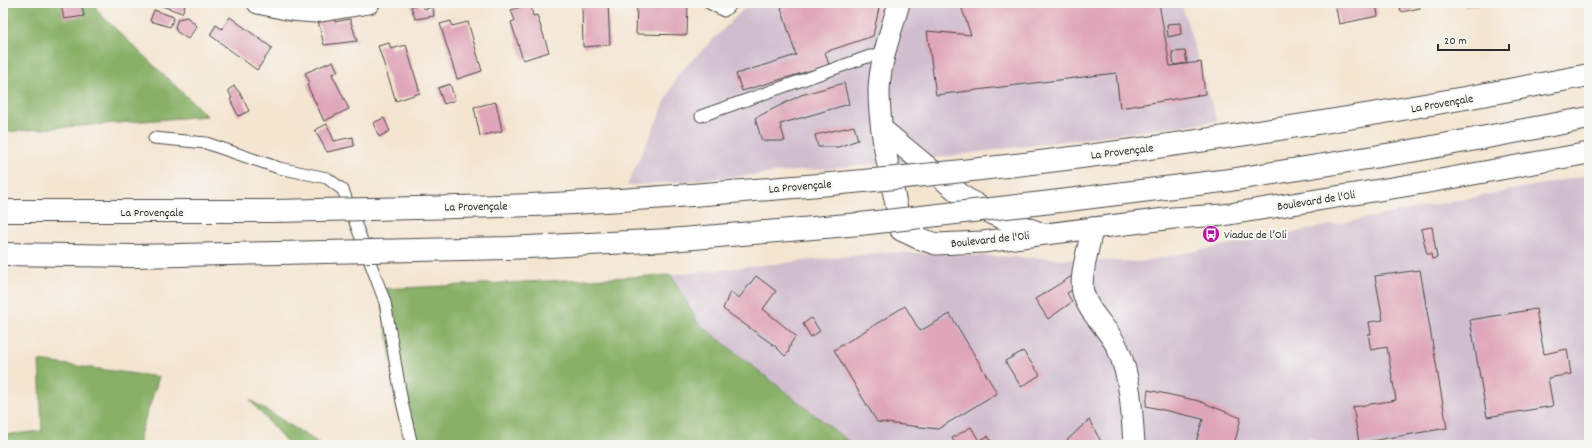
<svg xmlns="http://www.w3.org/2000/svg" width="1592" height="448" viewBox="0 0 1592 448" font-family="Dekko,sans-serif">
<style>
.industrial{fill:#d0bdce}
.forest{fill:#88b066;stroke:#5a6e48}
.building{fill:#dfa5b8}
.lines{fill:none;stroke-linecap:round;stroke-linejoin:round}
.lane-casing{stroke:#494744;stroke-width:13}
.street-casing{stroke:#494744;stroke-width:23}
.highway-casing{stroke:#494744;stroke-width:24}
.lane{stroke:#fff;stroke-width:11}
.street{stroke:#fff;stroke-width:21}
.highway{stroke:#fff;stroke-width:22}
.highway-bridge-casing{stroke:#494744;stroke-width:24;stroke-linecap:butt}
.highway-bridge{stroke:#fff;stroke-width:22}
.labels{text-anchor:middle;stroke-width:4;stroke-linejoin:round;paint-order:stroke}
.street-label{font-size:12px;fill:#2b2b2b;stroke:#f6f6f2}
.poi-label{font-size:12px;fill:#2b2b2b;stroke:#f6f6f2;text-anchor:start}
</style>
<rect width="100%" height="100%" fill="#f6f6f2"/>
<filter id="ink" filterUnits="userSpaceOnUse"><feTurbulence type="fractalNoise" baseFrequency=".025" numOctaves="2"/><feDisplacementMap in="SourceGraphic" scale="8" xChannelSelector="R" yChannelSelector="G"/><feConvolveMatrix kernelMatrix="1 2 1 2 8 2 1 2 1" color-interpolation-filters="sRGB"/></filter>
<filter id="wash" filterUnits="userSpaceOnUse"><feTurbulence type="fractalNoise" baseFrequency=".012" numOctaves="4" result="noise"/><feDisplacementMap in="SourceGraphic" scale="16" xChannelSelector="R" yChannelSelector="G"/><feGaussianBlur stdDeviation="0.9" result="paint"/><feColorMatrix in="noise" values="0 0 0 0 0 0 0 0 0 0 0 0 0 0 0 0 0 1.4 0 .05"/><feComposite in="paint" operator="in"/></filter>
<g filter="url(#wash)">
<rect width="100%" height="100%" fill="#f4e5d1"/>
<g class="industrial">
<path d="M 750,3 L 1181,3 L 1217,121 L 911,161 L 627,186 L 678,74 Z"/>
<path d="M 1589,175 L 1589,445 L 1326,445 L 1309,437 L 1306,445 L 853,445 L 698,323 L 671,275 L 888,252 L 1140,262 Z"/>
</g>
<g class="forest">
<path d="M 3,3 L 93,3 L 100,14 L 207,116 L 3,132 Z"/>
<path d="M 671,275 L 698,323 L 853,445 L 383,445 L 403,439 L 380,289 Z"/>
<path d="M 39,361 L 159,377 L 139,438 L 141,445 L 3,445 L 3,435 L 42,431 Z"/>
<path d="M 250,400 L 322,445 L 289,445 Z"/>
</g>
<g id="blocks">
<g class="building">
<path d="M 69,3 L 81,3 L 84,16 L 64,19 L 61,5 Z"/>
<path d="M 153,3 L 186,3 L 182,13 Z"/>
<path d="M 585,3 L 608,3 L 610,45 L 583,47 L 582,6 L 585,6 Z"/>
<path d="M 637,3 L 688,3 L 687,35 L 636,34 Z"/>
<path d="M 786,3 L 880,3 L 873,36 L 825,52 L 829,65 L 742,91 L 736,74 L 796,55 L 781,8 Z"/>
<path d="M 960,3 L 1159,3 L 1170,66 L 1201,62 L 1205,94 L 1120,108 L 1116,73 L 936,95 L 927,31 L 971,35 Z"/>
<path d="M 1335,3 L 1376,3 L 1378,16 L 1339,24 Z"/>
<path d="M 1399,3 L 1419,3 L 1420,8 L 1401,12 Z"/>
<path d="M 1464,3 L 1482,3 L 1482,4 L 1465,7 Z"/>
<path d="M 530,4 L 533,16 L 537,15 L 549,52 L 523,60 L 511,22 L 515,21 L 511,10 Z"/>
<path d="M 420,5 L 425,9 L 433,7 L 434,16 L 415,19 L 411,6 Z"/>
<path d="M 154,10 L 174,17 L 170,27 L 150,21 Z"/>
<path d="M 187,17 L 197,26 L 188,39 L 177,32 L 175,27 L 178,19 Z"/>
<path d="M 230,17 L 272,48 L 257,70 L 210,35 L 216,25 L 222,29 Z"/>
<path d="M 334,19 L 335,22 L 350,19 L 357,41 L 324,45 L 318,21 Z"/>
<path d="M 451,21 L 452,26 L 468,22 L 482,71 L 457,79 L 440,24 Z"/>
<path d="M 1180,23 L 1181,34 L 1168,37 L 1167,24 Z"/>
<path d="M 389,43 L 391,49 L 406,45 L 420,93 L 396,101 L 378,46 Z"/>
<path d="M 1185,51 L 1187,63 L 1174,65 L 1172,52 Z"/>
<path d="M 333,61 L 338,72 L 332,74 L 349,109 L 324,121 L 307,85 L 310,83 L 305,73 Z"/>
<path d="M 844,83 L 849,104 L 780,124 L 785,141 L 762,141 L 755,118 L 801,95 Z"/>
<path d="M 450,84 L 455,100 L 444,104 L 438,88 Z"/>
<path d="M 234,86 L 240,93 L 249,111 L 238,116 L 230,99 L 232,98 L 228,90 Z"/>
<path d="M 496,102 L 502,131 L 480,136 L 474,107 Z"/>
<path d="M 384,118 L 390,131 L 379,137 L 373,123 Z"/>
<path d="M 327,124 L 334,141 L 353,137 L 354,146 L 327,152 L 315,130 Z"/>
<path d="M 854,126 L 858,140 L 838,147 L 818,147 L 815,135 Z"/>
<path d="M 1432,227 L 1437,258 L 1432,259 L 1431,254 L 1427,254 L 1421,229 Z"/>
<path d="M 1420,270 L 1447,428 L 1359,443 L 1353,407 L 1396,400 L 1387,347 L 1371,350 L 1368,334 L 1371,334 L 1369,322 L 1383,320 L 1375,276 Z"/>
<path d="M 756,276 L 776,291 L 763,309 L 796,336 L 791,343 L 788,353 L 785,356 L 775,346 L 723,309 L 730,292 L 739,298 Z"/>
<path d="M 1072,276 L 1074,289 L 1067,293 L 1072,302 L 1048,319 L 1035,299 Z"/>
<path d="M 905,306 L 920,331 L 950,314 L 997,393 L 938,429 L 877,422 L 834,350 Z"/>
<path d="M 1536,309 L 1544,354 L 1567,349 L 1571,374 L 1548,378 L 1553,406 L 1487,417 L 1470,320 Z"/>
<path d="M 811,318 L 820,331 L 811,337 L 803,324 Z"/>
<path d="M 1023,351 L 1040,375 L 1021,387 L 1005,361 Z"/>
<path d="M 1148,390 L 1199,401 L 1241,418 L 1234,445 L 1195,445 L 1203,419 L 1146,406 Z"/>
<path d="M 1089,420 L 1103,445 L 1062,445 L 1081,427 Z"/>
<path d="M 971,427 L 979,441 L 988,436 L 993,445 L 956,445 L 952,438 Z"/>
</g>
</g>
</g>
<g filter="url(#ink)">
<use href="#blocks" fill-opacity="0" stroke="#494744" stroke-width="1"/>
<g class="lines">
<defs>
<g id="lane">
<path d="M 709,3 L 724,11 L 733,3"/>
<path d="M 701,116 L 870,56 L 884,56"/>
<path d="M 154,138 L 206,143 L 279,168 L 327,178 L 343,190 L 385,302 L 402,402 L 412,445"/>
</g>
<g id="street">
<path d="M 258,3 L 291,10 L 315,12 L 369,3"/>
<path d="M 899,3 C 891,31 880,61 879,90 C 879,137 893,184 901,230 L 918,238 L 936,244 L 983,242 L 1173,218 L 1223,215 L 1429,182 L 1589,153"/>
<path d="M 882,129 L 964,197 L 992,214 L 1040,233"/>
<path d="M 1092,228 C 1090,245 1079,276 1083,292 C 1088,314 1109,328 1118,349 C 1131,379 1132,413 1134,445"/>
</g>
<g id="highway">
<path d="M 3,211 L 271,211"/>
<path d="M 3,254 L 133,256 L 279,253"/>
</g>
</defs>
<use href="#lane" class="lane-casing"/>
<use href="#street" class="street-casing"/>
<use href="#highway" class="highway-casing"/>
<use href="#lane" class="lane"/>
<use href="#street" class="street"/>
<use href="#highway" class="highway"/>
<defs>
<g id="highway-bridge">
<path d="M 271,211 C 357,209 444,208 531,205 C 610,202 691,195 770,189 C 1045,168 1318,127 1589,75"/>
<path d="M 279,253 L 508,248 L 670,240 L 860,224 L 1060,201 L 1230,180 L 1411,151 L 1589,118"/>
</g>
</defs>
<use href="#highway-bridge" class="highway-bridge-casing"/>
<use href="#highway-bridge" class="highway-bridge"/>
</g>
</g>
<defs>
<symbol id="bus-disc" viewBox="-11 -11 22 22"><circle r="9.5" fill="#b5179e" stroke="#f6f6f2"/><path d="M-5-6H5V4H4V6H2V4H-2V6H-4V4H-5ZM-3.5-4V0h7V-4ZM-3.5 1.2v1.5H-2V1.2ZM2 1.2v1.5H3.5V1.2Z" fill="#fff"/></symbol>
</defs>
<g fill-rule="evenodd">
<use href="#bus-disc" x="1201" y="224" width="20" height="20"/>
</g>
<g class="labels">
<g class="street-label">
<text transform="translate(1442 103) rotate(-10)" y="4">La Provençale</text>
<text transform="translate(1122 151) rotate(-7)" y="4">La Provençale</text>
<text transform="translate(800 186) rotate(-5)" y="4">La Provençale</text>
<text transform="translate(1316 200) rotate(-9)" y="4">Boulevard de l'Oli</text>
<text transform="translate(476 206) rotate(-1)" y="4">La Provençale</text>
<text x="152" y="216">La Provençale</text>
<text transform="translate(990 239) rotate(-6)" y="4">Boulevard de l'Oli</text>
</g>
<g class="poi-label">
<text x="1224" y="238">Viaduc de l’Oli</text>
</g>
</g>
<rect width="1592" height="448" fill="none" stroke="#f6f6f2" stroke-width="16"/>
<path d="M1438 44v6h71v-6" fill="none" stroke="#2b2b2b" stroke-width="2"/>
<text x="1444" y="44" font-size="12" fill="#2b2b2b" stroke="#f6f6f2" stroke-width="3" paint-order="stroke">20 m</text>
</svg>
